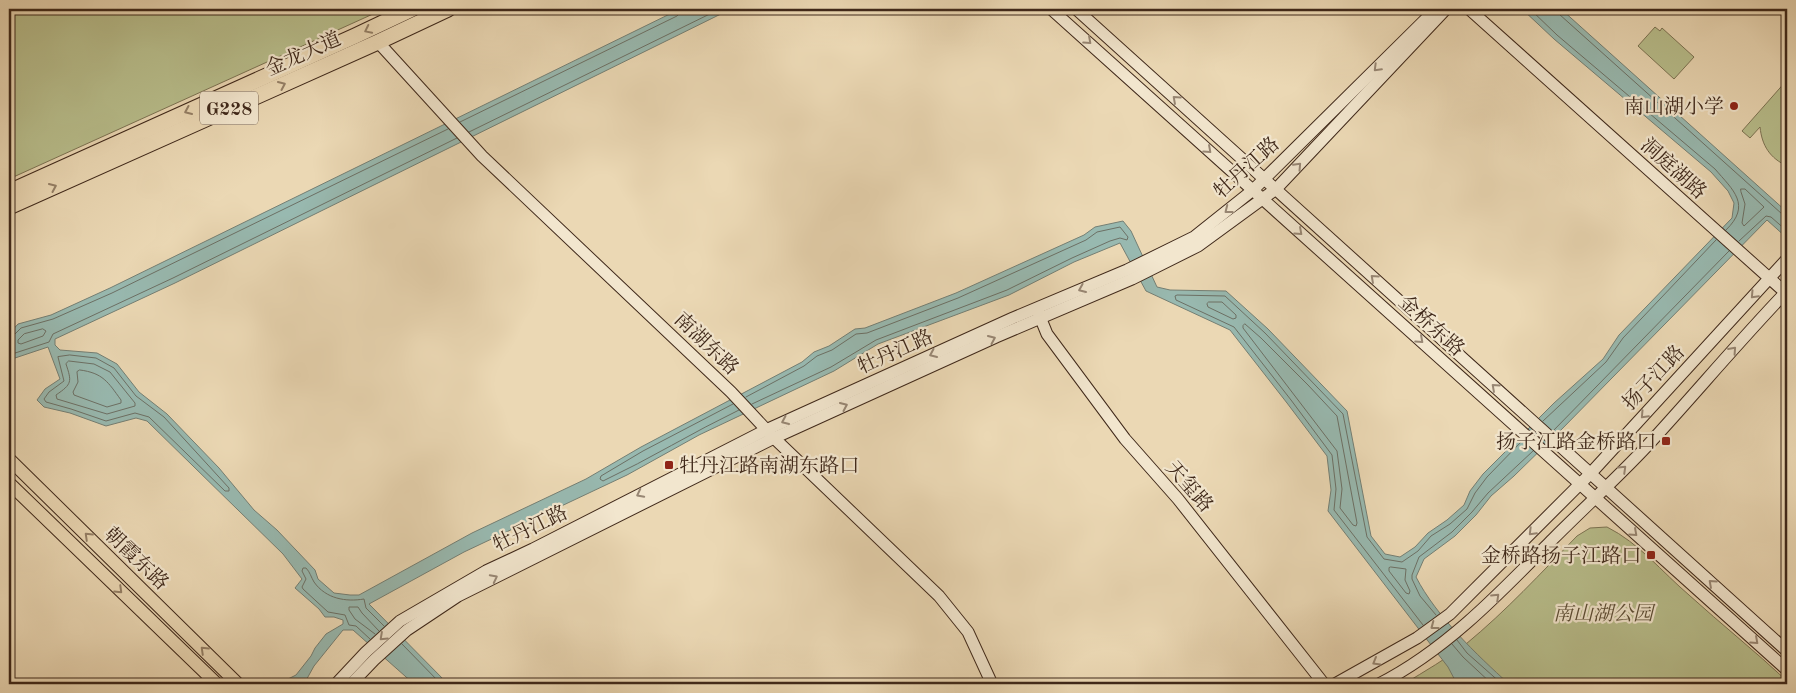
<svg xmlns="http://www.w3.org/2000/svg" width="1796" height="693" viewBox="0 0 1796 693" font-family="'Old Standard TT','Noto Serif SC',serif">
<style>
.green{fill:#b8be8c;stroke:#7c7353}
.water{fill:#98b9b0;stroke:#747f74}
.lines{fill:none;stroke-linecap:round;stroke-linejoin:round}
.shore{stroke:#6c7065;stroke-width:1}
.secondary-casing{stroke:#3f281a;stroke-width:13}
.primary-casing{stroke:#3f281a;stroke-width:14}
.highway-casing{stroke:#3f281a;stroke-width:17}
.secondary{stroke:#f2e6ce;stroke-width:11}
.primary{stroke:#ebd8b4;stroke-width:12}
.highway{stroke:#ebd8b4;stroke-width:15}
.oneway{stroke:#958067}
.oneway2{stroke:#988774}
.poi-dot{fill:#8f2418;stroke:#f2e6ce;stroke-width:2}
.labels{text-anchor:middle;stroke-width:4.5;stroke-linejoin:round;paint-order:stroke}
.shield{fill:#f2e6ce;stroke:#756150;stroke-width:1}
.shield-label{font-size:19px;font-weight:bold;fill:#3f281a}
.street-label{font-size:20px;fill:#3f281a;stroke:#f2e6ce}
.poi-label{font-size:20px;fill:#3f281a;stroke:#f2e6ce;text-anchor:end}
.park-label{font-size:20px;font-style:italic;fill:#5d4e36;stroke:#f2e6ce}
</style>
<rect width="100%" height="100%" fill="#ebd8b4"/>
<filter id="stains"><feTurbulence type="fractalNoise" baseFrequency=".004" numOctaves="4"/><feColorMatrix values="0 0 0 0 .2 0 0 0 0 .09 0 0 0 0 .02 0 0 0 .5 -.17"/></filter>
<radialGradient id="worn" r=".72"><stop offset=".6" stop-color="#630" stop-opacity="0"/><stop offset="1" stop-color="#630" stop-opacity=".3"/></radialGradient>
<g class="green">
<path d="M 9,9 L 384,9 L 9,179 Z"/>
<path d="M 1655,27 L 1660,31 L 1662,28 L 1694,57 L 1674,79 L 1638,46 Z"/>
<path d="M 1787,80 L 1787,166 C 1770,158 1762,146 1760,127 L 1750,138 L 1742,131 Z"/>
<path d="M 1607,527 C 1639,543 1662,572 1689,595 C 1721,624 1755,651 1787,681 L 1787,684 L 1404,684 C 1425,671 1446,659 1466,644 C 1506,611 1541,573 1577,536 L 1590,528 Z"/>
</g>
<path class="water" d="M 680,9 L 731,9 L 175,283 L 55,339 L 55,345 L 60,350 L 97,353 L 117,364 L 139,392 L 167,414 L 219,468 L 254,510 L 277,530 L 315,570 L 318,579 L 334,593 L 350,595 L 359,595 L 472,533 L 586,479 L 641,447 L 802,362 L 814,352 L 829,346 L 855,329 L 865,328 L 956,293 L 1084,235 L 1095,227 L 1123,221 L 1131,231 L 1157,287 L 1170,290 L 1226,291 L 1268,329 L 1347,411 L 1371,536 L 1385,554 L 1400,557 L 1415,547 L 1428,533 L 1447,520 L 1464,505 L 1470,491 L 1483,474 L 1554,403 L 1603,359 L 1619,335 L 1732,218 L 1734,203 L 1728,191 L 1711,172 L 1554,39 L 1522,9 L 1561,9 L 1787,212 L 1787,238 L 1767,220 L 1560,431 L 1514,476 L 1491,496 L 1476,515 L 1455,536 L 1424,559 L 1416,577 C 1436,616 1477,655 1509,684 L 1457,684 L 1448,667 L 1328,511 L 1331,490 L 1327,456 L 1287,403 L 1230,330 L 1146,291 L 1120,243 L 1074,262 L 1009,295 L 878,344 L 834,371 L 699,435 L 627,475 L 464,552 L 369,604 L 448,684 L 414,684 L 353,630 L 343,630 L 314,666 L 304,684 L 286,684 L 288,679 L 296,675 L 311,656 L 315,648 L 326,634 L 343,624 L 343,620 L 334,617 L 325,617 L 319,609 L 295,588 L 302,579 L 283,554 L 147,421 L 136,418 L 106,426 L 70,413 L 44,407 L 37,400 L 45,389 L 60,379 L 48,347 L 9,360 L 9,334 L 18,324 L 51,315 L 110,288 Z"/>
<g class="lines">
<g class="shore">
<path d="M 1530,9 L 1557,35 L 1715,169 C 1733,190 1752,205 1726,230"/>
<path d="M 1558,9 L 1559,14 L 1782,214 L 1787,215"/>
<path d="M 460,122 L 677,16 L 680,13 L 681,9"/>
<path d="M 469,132 L 720,9"/>
<path d="M 1741,189 L 1745,189 L 1764,207 L 1744,226 L 1742,223 L 1745,204 L 1741,192 Z"/>
<path d="M 1739,241 L 1766,216 L 1771,217 L 1787,231"/>
<path d="M 1209,302 L 1222,302 L 1236,315 L 1236,318 L 1233,319 L 1208,307 L 1207,304 Z"/>
<path d="M 1245,324 L 1261,338 L 1308,385 L 1337,416 L 1357,523 L 1356,526 L 1353,525 L 1340,508 L 1342,489 L 1337,451 L 1243,328 L 1243,326 Z"/>
<path d="M 43,329 L 46,331 L 43,336 L 21,344 L 18,343 L 18,340 L 24,334 Z"/>
<path d="M 9,337 L 13,336 L 21,328 L 53,319 L 112,293 L 448,129"/>
<path d="M 9,355 L 49,342 L 53,334 L 173,278 L 457,138"/>
<path d="M 70,355 L 96,358 L 114,368 L 136,396 L 164,417 L 229,488 L 229,491 L 225,491 L 149,417 L 135,413 L 106,421 L 71,409 L 46,402 L 44,399 L 49,392 L 64,381 L 58,357 Z"/>
<path d="M 69,361 L 94,364 L 110,372 L 135,403 L 135,406 L 107,414 L 57,399 L 56,395 C 72,384 72,382 66,364 Z"/>
<path d="M 80,370 C 103,373 108,382 121,400 L 121,403 L 107,407 L 74,395 L 73,392 L 78,382 L 77,372 Z"/>
<path d="M 746,397 L 804,366 L 817,356 L 832,350 L 856,334 L 867,333 L 958,298 L 1086,240 L 1097,232 L 1120,227 L 1128,237 L 1127,240 L 1120,238 L 1110,241 L 1072,258 L 1007,290 L 876,340 L 831,367 L 752,404"/>
<path d="M 733,404 L 643,451 L 601,476 L 600,479 L 603,481 C 650,459 693,432 739,410"/>
<path d="M 1543,421 L 1606,362 L 1623,338 L 1716,240"/>
<path d="M 1553,431 L 1729,251"/>
<path d="M 1391,567 L 1406,569 L 1405,580 L 1410,591 L 1409,594 L 1406,593 L 1389,571 L 1389,568 Z"/>
<path d="M 1436,615 L 1420,596 L 1412,579 L 1412,575 L 1419,557 L 1452,532 L 1472,512 L 1488,493 L 1533,451"/>
<path d="M 1423,625 L 1334,510 L 1336,489 L 1332,455 L 1291,400 L 1234,327 L 1176,300 L 1175,296 L 1177,295 L 1225,296 L 1265,333 L 1343,414 L 1367,537 L 1384,559 L 1402,562 L 1418,551 L 1431,536 L 1450,524 L 1467,509 L 1475,493 L 1487,477 L 1522,441"/>
<path d="M 375,634 L 355,619 L 349,610 L 349,607 L 358,607 L 362,613 L 379,631"/>
<path d="M 370,639 L 356,626 L 349,625 L 345,615 L 328,612 L 303,589 L 302,587 L 306,579 L 302,571 L 303,568 L 306,568 C 310,572 311,577 314,582 C 326,599 346,602 364,599 L 366,608 L 384,626"/>
<path d="M 1457,640 L 1467,653 L 1502,684"/>
<path d="M 402,644 L 441,684"/>
<path d="M 1452,644 L 1463,657 L 1492,684"/>
</g>
<defs>
<g id="secondary">
<path d="M 1051,9 L 1787,670"/>
<path d="M 1076,9 L 1787,651"/>
<path d="M 1469,9 L 1787,294"/>
<path d="M 378,42 L 482,156 L 731,392 L 774,438 L 939,596 L 968,632 L 992,684"/>
<path d="M 1038,312 L 1047,334 L 1125,439 L 1178,499 L 1324,684"/>
<path d="M 336,684 L 366,652 L 400,621 L 486,571 L 533,549 L 766,430 L 1013,318 L 1127,270 L 1194,237 L 1253,190 L 1436,9"/>
<path d="M 351,684 L 374,660 L 407,630 L 458,596 L 774,438 L 996,337 L 1132,279 L 1198,246 L 1276,189 L 1446,9"/>
<path d="M 1335,684 L 1417,638 L 1450,614 L 1591,473 L 1787,259"/>
<path d="M 1379,684 C 1446,650 1500,593 1553,539 C 1584,508 1617,478 1647,446 C 1694,395 1739,341 1787,291"/>
</g>
<g id="primary">
<path d="M 9,459 L 238,684"/>
<path d="M 9,483 L 217,684"/>
</g>
<g id="highway">
<path d="M 9,192 L 355,36 L 412,9"/>
<path d="M 9,207 L 378,42 L 448,9"/>
</g>
</defs>
<use href="#secondary" class="secondary-casing"/>
<use href="#primary" class="primary-casing"/>
<use href="#highway" class="highway-casing"/>
<use href="#secondary" class="secondary"/>
<use href="#primary" class="primary"/>
<use href="#highway" class="highway"/>
</g>
<defs><path id="oneway-chevron" d="M-2-3.5L2.5 0L-2 3.5" fill="none" stroke-width="1.6" stroke-linecap="round" stroke-linejoin="round" transform="scale(1.25)"/></defs>
<g class="oneway">
<use href="#oneway-chevron" transform="translate(368 30) rotate(154)"/>
<use href="#oneway-chevron" transform="translate(282 85) rotate(-24)"/>
<use href="#oneway-chevron" transform="translate(188 111) rotate(156)"/>
<use href="#oneway-chevron" transform="translate(53 187) rotate(-24)"/>
<use href="#oneway-chevron" transform="translate(88 536) rotate(-136)"/>
<use href="#oneway-chevron" transform="translate(119 590) rotate(44)"/>
<use href="#oneway-chevron" transform="translate(204 650) rotate(-136)"/>
</g>
<g class="oneway2">
<use href="#oneway-chevron" transform="translate(1088 41) rotate(42)"/>
<use href="#oneway-chevron" transform="translate(1377 68) rotate(135)"/>
<use href="#oneway-chevron" transform="translate(1176 99) rotate(-138)"/>
<use href="#oneway-chevron" transform="translate(1208 150) rotate(42)"/>
<use href="#oneway-chevron" transform="translate(1298 166) rotate(-47)"/>
<use href="#oneway-chevron" transform="translate(1228 210) rotate(142)"/>
<use href="#oneway-chevron" transform="translate(1299 232) rotate(42)"/>
<use href="#oneway-chevron" transform="translate(1374 278) rotate(-138)"/>
<use href="#oneway-chevron" transform="translate(1082 289) rotate(157)"/>
<use href="#oneway-chevron" transform="translate(1754 295) rotate(133)"/>
<use href="#oneway-chevron" transform="translate(992 339) rotate(-24)"/>
<use href="#oneway-chevron" transform="translate(1420 340) rotate(42)"/>
<use href="#oneway-chevron" transform="translate(1733 350) rotate(-48)"/>
<use href="#oneway-chevron" transform="translate(933 354) rotate(156)"/>
<use href="#oneway-chevron" transform="translate(1495 387) rotate(-138)"/>
<use href="#oneway-chevron" transform="translate(844 406) rotate(-24)"/>
<use href="#oneway-chevron" transform="translate(1644 415) rotate(133)"/>
<use href="#oneway-chevron" transform="translate(785 421) rotate(156)"/>
<use href="#oneway-chevron" transform="translate(1623 469) rotate(-44)"/>
<use href="#oneway-chevron" transform="translate(640 494) rotate(153)"/>
<use href="#oneway-chevron" transform="translate(1532 532) rotate(135)"/>
<use href="#oneway-chevron" transform="translate(1634 533) rotate(42)"/>
<use href="#oneway-chevron" transform="translate(494 578) rotate(-27)"/>
<use href="#oneway-chevron" transform="translate(1712 583) rotate(-138)"/>
<use href="#oneway-chevron" transform="translate(1496 597) rotate(-44)"/>
<use href="#oneway-chevron" transform="translate(1434 626) rotate(143)"/>
<use href="#oneway-chevron" transform="translate(383 637) rotate(137)"/>
<use href="#oneway-chevron" transform="translate(1755 641) rotate(42)"/>
<use href="#oneway-chevron" transform="translate(1376 662) rotate(150)"/>
</g>
<g class="poi-dot">
<circle cx="1734" cy="106" r="5"/>
<rect x="1661" y="436" width="10" height="10" rx="2.5"/>
<rect x="664" y="460" width="10" height="10" rx="2.5"/>
<rect x="1646" y="550" width="10" height="10" rx="2.5"/>
</g>
<g class="labels">
<rect class="shield" x="200" y="91.5" width="58" height="33" rx="4"/>
<g class="shield-label">
<text x="229" y="115">G228</text>
</g>
<g class="street-label">
<text transform="translate(303 53) rotate(-24)" y="7">金龙大道</text>
<text transform="translate(1246 167) rotate(-42)" y="7">牡丹江路</text>
<text transform="translate(1674 168) rotate(42)" y="7">洞庭湖路</text>
<text transform="translate(1432 325) rotate(42)" y="7">金桥东路</text>
<text transform="translate(707 343) rotate(44)" y="7">南湖东路</text>
<text transform="translate(895 351) rotate(-24)" y="7">牡丹江路</text>
<text transform="translate(1653 377) rotate(-47)" y="7">扬子江路</text>
<text transform="translate(1190 486) rotate(49)" y="7">天玺路</text>
<text transform="translate(530 528) rotate(-26)" y="7">牡丹江路</text>
<text transform="translate(137 558) rotate(44)" y="7">朝霞东路</text>
</g>
<g class="poi-label">
<text x="1724" y="113">南山湖小学</text>
<text x="1656" y="448">扬子江路金桥路口</text>
<text x="679" y="472" text-anchor="start">牡丹江路南湖东路口</text>
<text x="1641" y="562">金桥路扬子江路口</text>
</g>
<g class="park-label">
<text x="1603" y="620">南山湖公园</text>
</g>
</g>
<rect width="1796" height="693" fill="none" stroke="#ebd8b4" stroke-width="30"/>
<rect x="10" y="10" width="1776" height="673" fill="none" stroke="#3f281a" stroke-width="2.5"/>
<rect x="15" y="15" width="1766" height="663" fill="none" stroke="#3f281a"/>
<rect width="100%" height="100%" filter="url(#stains)"/>
<rect width="100%" height="100%" fill="url(#worn)"/>
</svg>
